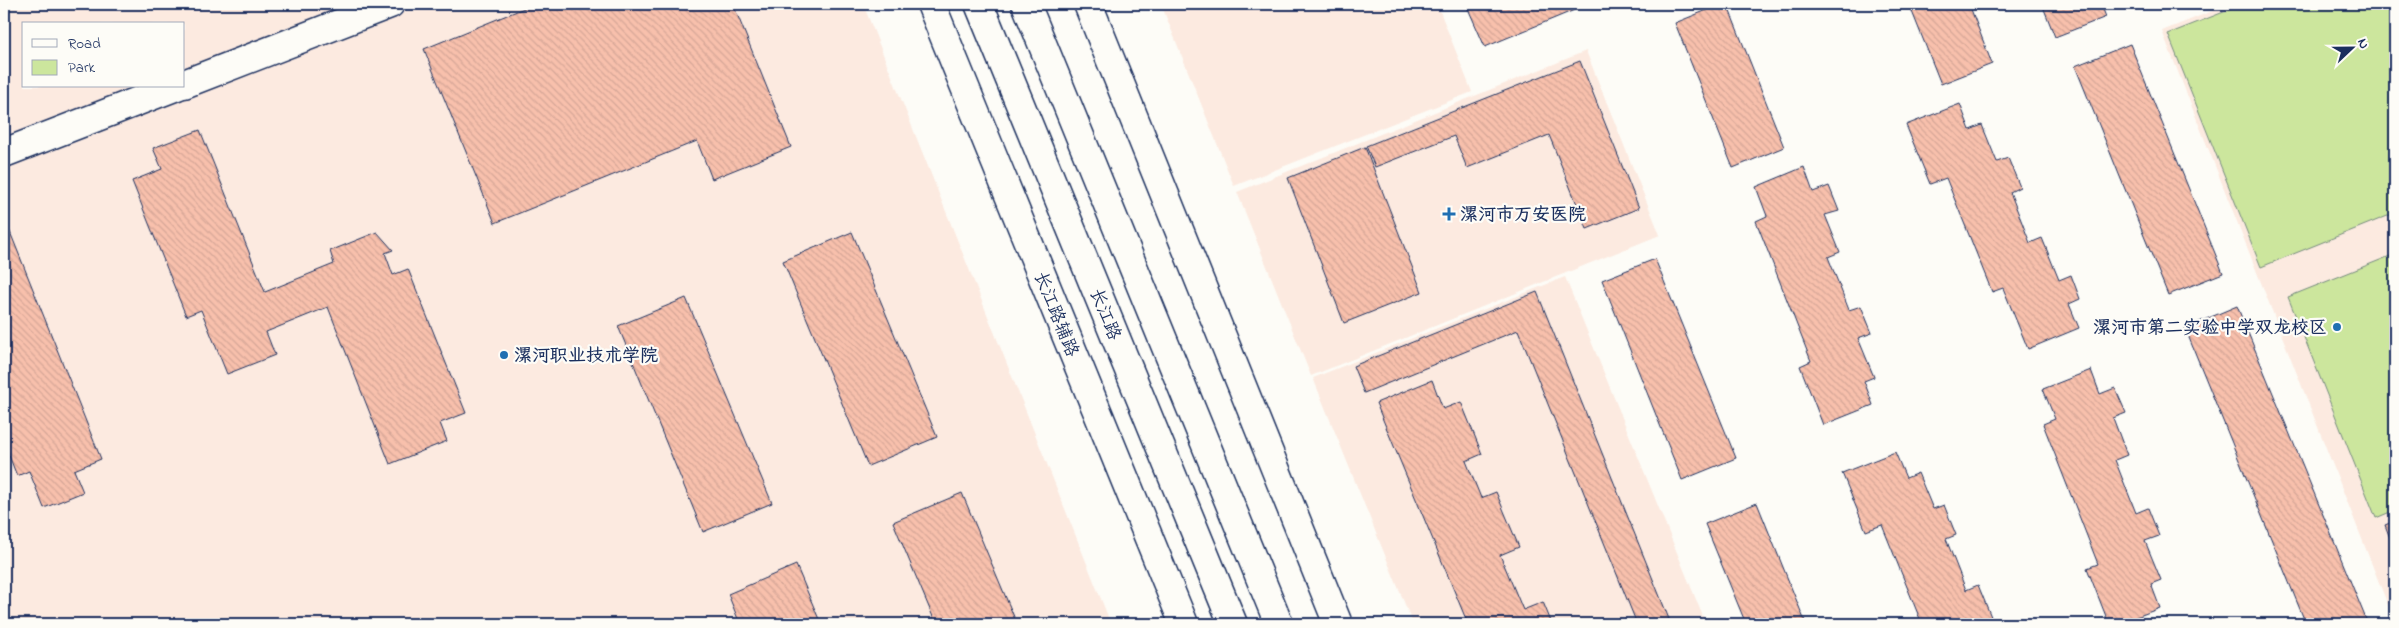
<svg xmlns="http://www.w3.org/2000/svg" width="2399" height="628" viewBox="0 0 2399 628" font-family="'Indie Flower','LXGW WenKai TC',sans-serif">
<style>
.built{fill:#fceae0;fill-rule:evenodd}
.green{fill:#cce69d;stroke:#748a7e}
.building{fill:url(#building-back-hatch);stroke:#1b2f5e}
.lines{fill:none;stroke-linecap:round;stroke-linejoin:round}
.minor-casing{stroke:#1b2f5e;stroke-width:31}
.secondary-casing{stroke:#1b2f5e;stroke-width:31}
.minor{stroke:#fdfcf7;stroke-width:28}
.secondary{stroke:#fdfcf7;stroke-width:28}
.poi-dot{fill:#1f6fb2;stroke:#fdfcf7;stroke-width:2}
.labels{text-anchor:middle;stroke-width:4.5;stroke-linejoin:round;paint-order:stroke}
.poi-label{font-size:18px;font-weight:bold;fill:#1b2f5e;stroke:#fdfcf7;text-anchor:start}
.street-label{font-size:18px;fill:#1b2f5e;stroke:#fdfcf7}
</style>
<defs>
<pattern id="building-back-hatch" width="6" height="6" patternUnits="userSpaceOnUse" patternTransform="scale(1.25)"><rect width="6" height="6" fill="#f8c0ac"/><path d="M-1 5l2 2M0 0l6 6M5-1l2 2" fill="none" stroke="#d4a596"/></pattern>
</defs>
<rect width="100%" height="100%" fill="#fdfcf7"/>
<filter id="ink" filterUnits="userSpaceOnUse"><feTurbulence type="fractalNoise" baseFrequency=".02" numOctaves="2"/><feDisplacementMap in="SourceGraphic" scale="10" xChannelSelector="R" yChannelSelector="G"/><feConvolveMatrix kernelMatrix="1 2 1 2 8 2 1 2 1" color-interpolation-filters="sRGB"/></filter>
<g filter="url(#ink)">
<g class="built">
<path d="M 4,4 L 863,4 L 1111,624 L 4,624 ZM 24,24 L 184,24 L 184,86 L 24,86 Z"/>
<path d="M 1161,4 L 1437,4 L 1472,92 L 1234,186 Z"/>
<path d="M 2230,4 L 2395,4 L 2395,623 L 2162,31 Z"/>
<path d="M 1586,51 L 1660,235 L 1311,376 L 1237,192 Z"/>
<path d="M 1565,277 L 1706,624 L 1413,624 L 1313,378 Z"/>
</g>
<g class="green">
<path d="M 2244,4 L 2395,4 L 2395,213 L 2261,267 L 2168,34 Z"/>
<path d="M 2395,254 L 2395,510 L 2376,518 L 2288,297 Z"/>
</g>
<g class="building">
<path d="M 534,4 L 733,4 L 791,147 L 712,179 L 697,141 L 495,223 L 424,49 Z"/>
<path d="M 1466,4 L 1589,4 L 1485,47 Z"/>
<path d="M 1722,4 L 1727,4 L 1784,147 L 1733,168 L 1675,23 Z"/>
<path d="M 1909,4 L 1969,4 L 1992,64 L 1941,84 Z"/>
<path d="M 2042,4 L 2101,4 L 2106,17 L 2055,37 Z"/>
<path d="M 2130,44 L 2223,273 L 2168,295 L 2075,66 Z"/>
<path d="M 1580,61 L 1639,208 L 1587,229 L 1549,135 L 1467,168 L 1454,136 L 1375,167 L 1366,146 Z"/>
<path d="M 1960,104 L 1970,130 L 1982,125 L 1997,162 L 2008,158 L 2020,187 L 2010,192 L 2030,243 L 2042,238 L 2059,280 L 2071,275 L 2080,299 L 2069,304 L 2079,328 L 2028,349 L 2003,288 L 1992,292 L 1946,178 L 1930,184 L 1906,125 Z"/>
<path d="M 200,130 L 265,292 L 334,264 L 330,251 L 377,232 L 393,250 L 385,253 L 393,275 L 408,269 L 466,413 L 440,423 L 447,441 L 390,464 L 328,307 L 266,332 L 275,355 L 227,374 L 201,310 L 186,316 L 132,181 L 162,169 L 153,148 Z"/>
<path d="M 1365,147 L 1422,292 L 1344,323 L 1288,178 Z"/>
<path d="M 1804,167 L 1813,192 L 1829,186 L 1839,211 L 1825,215 L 1840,252 L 1828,257 L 1849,310 L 1861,306 L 1872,333 L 1858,338 L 1874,377 L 1864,381 L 1873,405 L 1823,425 L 1800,366 L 1811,361 L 1756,221 L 1767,216 L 1756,187 Z"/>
<path d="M 4,217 L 101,459 L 74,470 L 83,492 L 44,508 L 29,471 L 17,476 L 4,443 Z"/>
<path d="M 852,232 L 937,437 L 868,466 L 783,261 Z"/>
<path d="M 1655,259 L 1736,458 L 1682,480 L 1602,280 Z"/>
<path d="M 1537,292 L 1671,624 L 1637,624 L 1518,330 L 1364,393 L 1353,366 Z"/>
<path d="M 686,298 L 772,503 L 703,532 L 618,326 Z"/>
<path d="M 2237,306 L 2368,624 L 2306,624 L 2185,328 Z"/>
<path d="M 2091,370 L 2100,394 L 2115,388 L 2126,413 L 2113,418 L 2127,455 L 2115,460 L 2136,513 L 2148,508 L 2159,536 L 2145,541 L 2161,580 L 2151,584 L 2160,608 L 2118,624 L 2109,624 L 2087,568 L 2098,564 L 2043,424 L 2055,419 L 2043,389 Z"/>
<path d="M 1432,380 L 1443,409 L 1461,402 L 1482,454 L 1466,461 L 1481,498 L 1496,492 L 1519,547 L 1500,555 L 1523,610 L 1543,602 L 1552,624 L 1468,624 L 1376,403 Z"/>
<path d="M 1895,452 L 1906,478 L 1918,473 L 1933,509 L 1944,505 L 1956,535 L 1946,539 L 1966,590 L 1978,585 L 1994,624 L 1922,624 L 1882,525 L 1866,531 L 1842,473 Z"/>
<path d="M 962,493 L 1017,624 L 936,624 L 893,522 Z"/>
<path d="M 1757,503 L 1806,624 L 1746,624 L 1705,524 Z"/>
<path d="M 2395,521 L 2395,551 L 2385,525 Z"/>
<path d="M 796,565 L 821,624 L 740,624 L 728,594 Z"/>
</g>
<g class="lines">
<defs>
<g id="minor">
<path d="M 931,4 L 1184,624"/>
<path d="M 1088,4 L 1338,624"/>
<path d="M 184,84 L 390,4"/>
<path d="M 4,153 L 177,86"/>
</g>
<g id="secondary">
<path d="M 979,4 L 1233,624"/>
<path d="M 1026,4 L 1279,624"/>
</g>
</defs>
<use href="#minor" class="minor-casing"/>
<use href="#secondary" class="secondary-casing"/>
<use href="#minor" class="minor"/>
<use href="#secondary" class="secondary"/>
</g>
</g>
<g class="poi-dot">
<path d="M1446.5 206.5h5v5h5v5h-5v5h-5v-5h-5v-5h5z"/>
<circle cx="2337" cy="327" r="5"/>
<circle cx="504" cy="355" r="5"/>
</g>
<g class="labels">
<g class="poi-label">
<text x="1460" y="220">漯河市万安医院</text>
<text x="2327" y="333" text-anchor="end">漯河市第二实验中学双龙校区</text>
<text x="514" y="361">漯河职业技术学院</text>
</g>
<g class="street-label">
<text transform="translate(1057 314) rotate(68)" y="6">长江路辅路</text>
<text transform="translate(1106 314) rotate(68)" y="6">长江路</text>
</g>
</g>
<rect width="2399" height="628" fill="none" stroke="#fdfcf7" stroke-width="20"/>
<rect x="10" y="10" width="2379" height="608" fill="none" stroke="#1b2f5e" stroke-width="2" filter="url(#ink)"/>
<rect x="22" y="22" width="162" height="65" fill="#fdfcf7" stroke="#a3aaba"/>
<rect x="32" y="39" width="25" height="8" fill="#fdfcf7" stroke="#a3aaba"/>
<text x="68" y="48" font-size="15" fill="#1b2f5e">Road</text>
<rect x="32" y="60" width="25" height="15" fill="#cce69d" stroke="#a3aaba"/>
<text x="68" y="72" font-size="15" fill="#1b2f5e">Park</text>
<g transform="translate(2352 48) rotate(68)" stroke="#fdfcf7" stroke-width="4" paint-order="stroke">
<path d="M0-4L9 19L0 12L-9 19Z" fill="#1b2f5e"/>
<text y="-8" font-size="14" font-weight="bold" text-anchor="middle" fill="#1b2f5e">N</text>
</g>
</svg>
